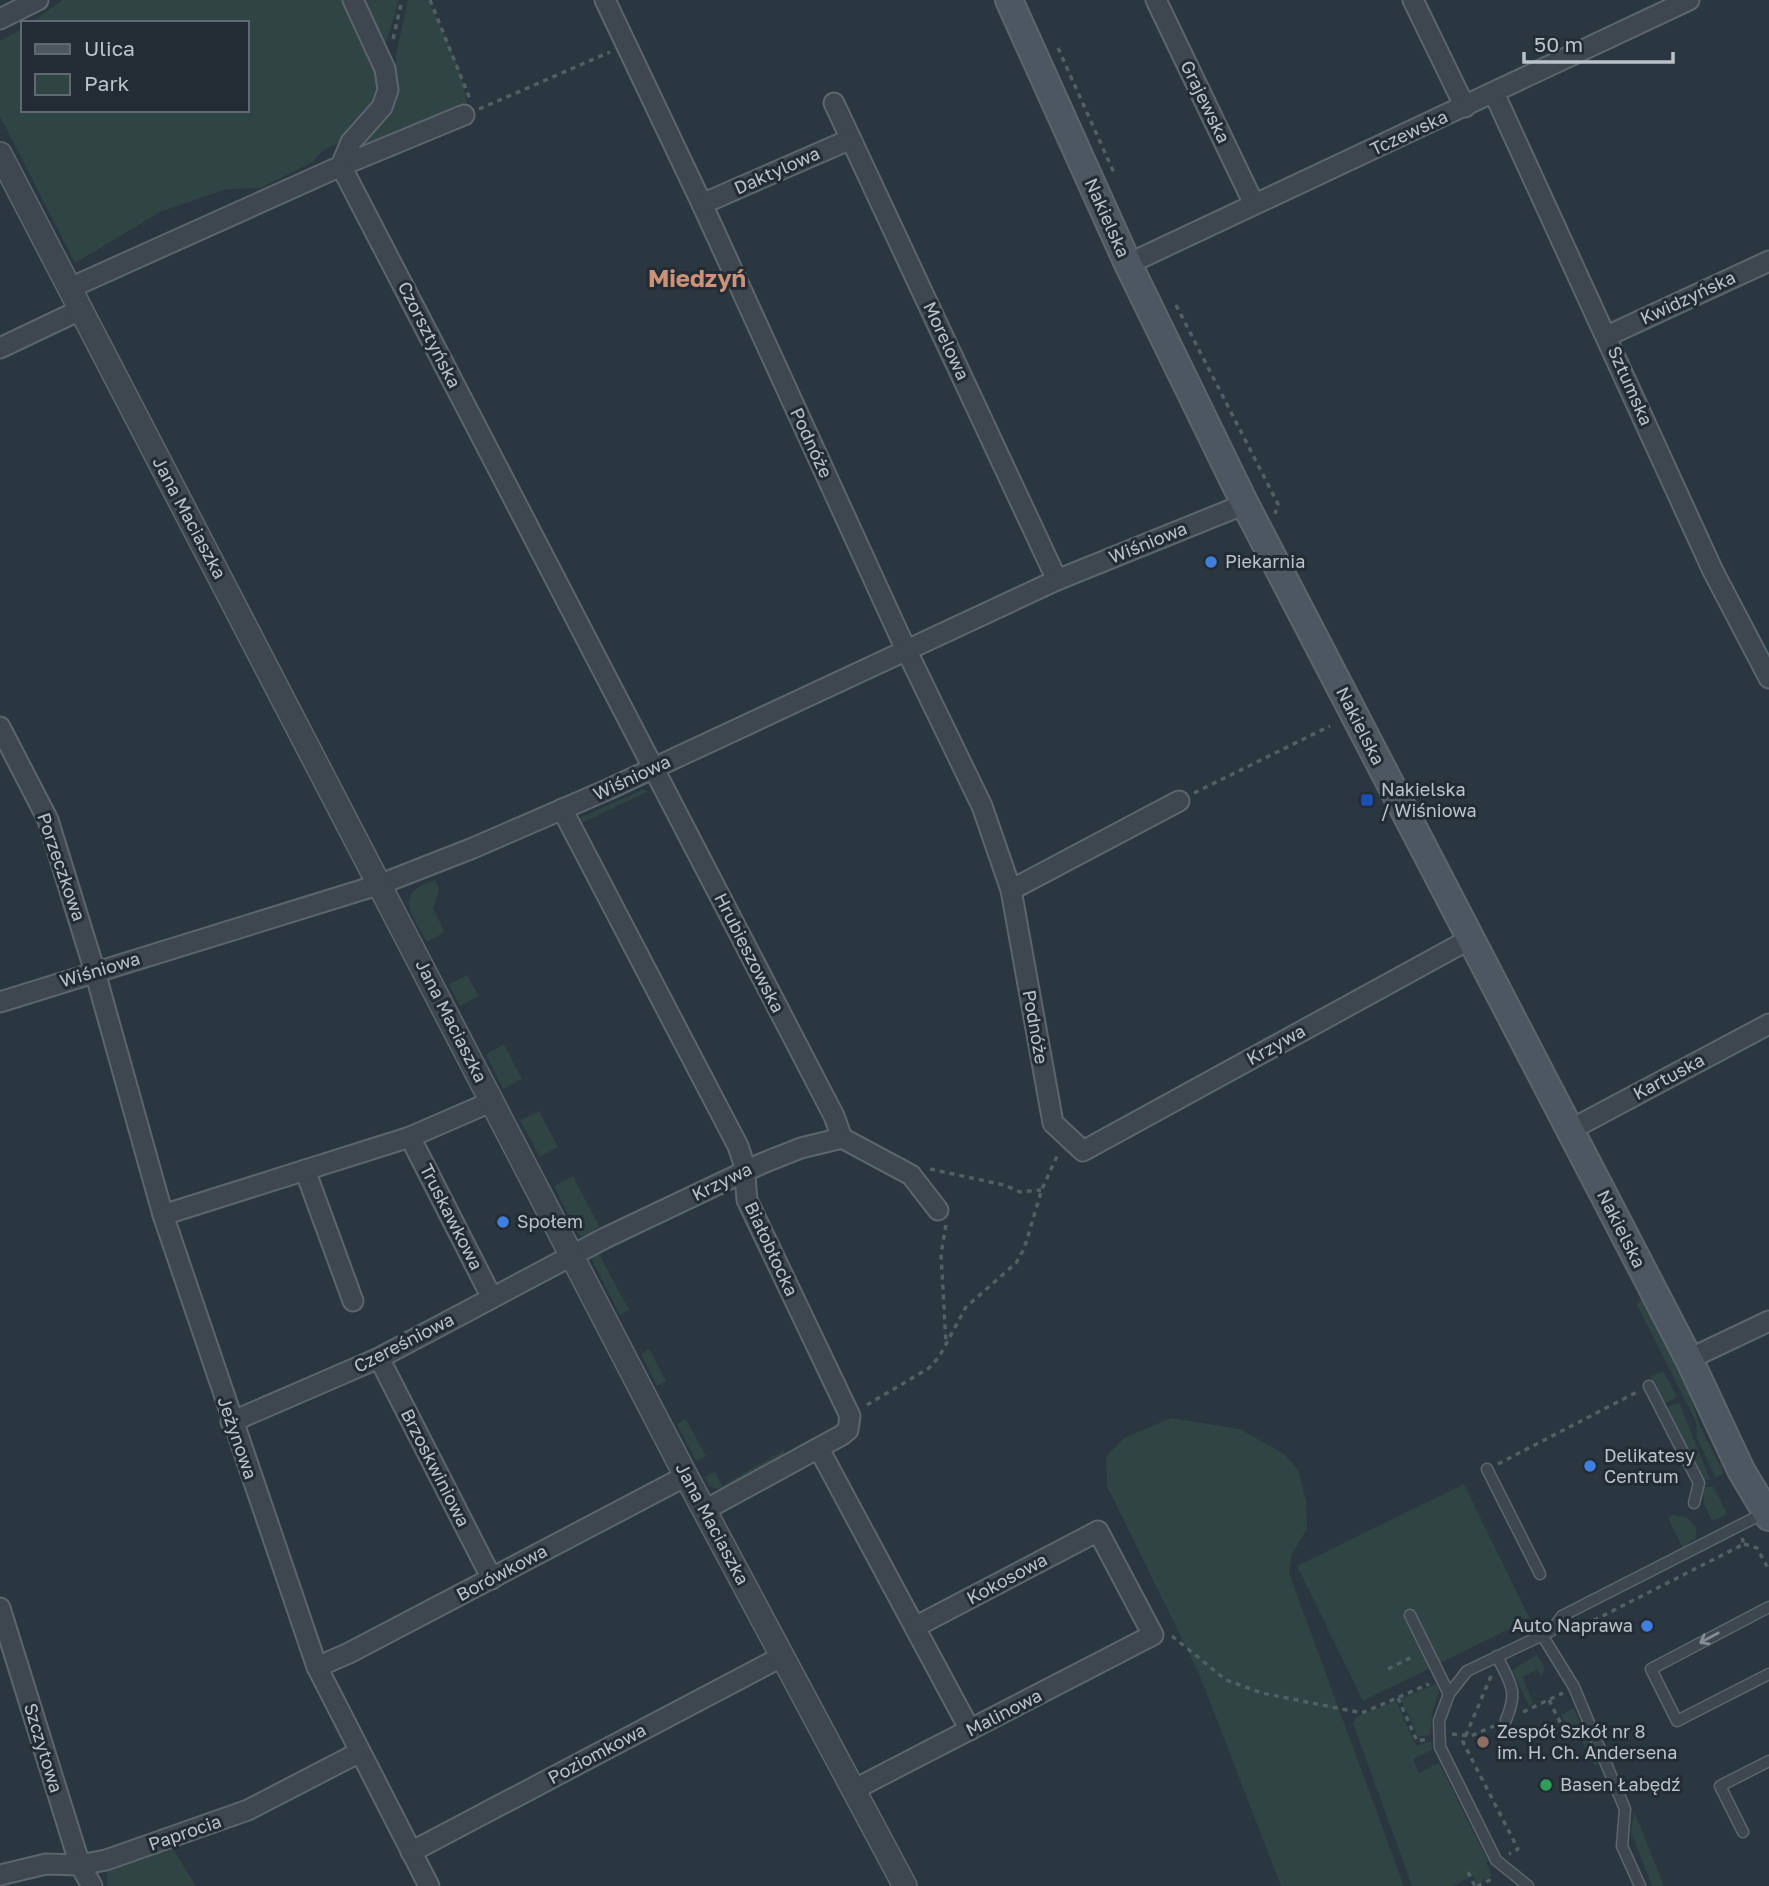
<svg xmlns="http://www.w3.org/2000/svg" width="1769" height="1886" viewBox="0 0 1769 1886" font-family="'Golos Text',sans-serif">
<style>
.green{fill:#2f4443}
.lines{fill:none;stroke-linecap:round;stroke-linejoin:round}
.service-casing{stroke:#5c656d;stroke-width:13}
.minor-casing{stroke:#5c656d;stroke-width:23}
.tertiary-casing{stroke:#5c656d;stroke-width:26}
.secondary-casing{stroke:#5c656d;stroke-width:30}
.path{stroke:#4f6162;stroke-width:3.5;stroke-dasharray:5 5;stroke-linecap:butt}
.service{stroke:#3e4750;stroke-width:10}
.minor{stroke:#3e4750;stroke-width:19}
.tertiary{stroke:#3e4750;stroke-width:23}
.secondary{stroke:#4d5762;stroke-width:26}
.oneway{stroke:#838b93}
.shop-dot{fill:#3f7fe0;stroke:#232c35;stroke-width:2.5}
.transit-dot{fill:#1a4fb4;stroke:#232c35;stroke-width:2.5}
.education-dot{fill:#8d6e63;stroke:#232c35;stroke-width:2.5}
.leisure-dot{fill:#2e9e5b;stroke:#232c35;stroke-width:2.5}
.labels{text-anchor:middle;stroke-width:6;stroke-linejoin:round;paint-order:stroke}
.street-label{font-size:18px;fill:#bbc2ca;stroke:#232c35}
.poi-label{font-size:18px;fill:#bbc2ca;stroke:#232c35;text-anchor:start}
.district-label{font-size:24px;font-weight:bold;fill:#ca9377;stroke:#232c35}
</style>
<rect width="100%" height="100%" fill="#2a3640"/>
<g class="green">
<path d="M 63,0 L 348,0 L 377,65 L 380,103 L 347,138 L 321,152 L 313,162 L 261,188 L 227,189 L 160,212 L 75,263 L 0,116 L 0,41 L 23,28 L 23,110 L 247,110 L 247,23 L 30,23 Z"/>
<path d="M 359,0 L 399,0 L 383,53 Z"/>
<path d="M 408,0 L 428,0 C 444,35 465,70 467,109 L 357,153 L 391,104 L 396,55 Z"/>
<path d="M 642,790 L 649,791 L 579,824 L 577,819 Z"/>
<path d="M 435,880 L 439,889 L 433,909 L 445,932 L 427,942 C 412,913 392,894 435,880 Z"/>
<path d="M 467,975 L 479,996 L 460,1006 L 449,984 Z"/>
<path d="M 504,1044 L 522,1079 L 503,1089 L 486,1054 Z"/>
<path d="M 539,1111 L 558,1147 L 540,1157 L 520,1120 Z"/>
<path d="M 573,1176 L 599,1226 L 589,1235 L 579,1236 L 554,1186 Z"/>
<path d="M 597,1250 L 629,1310 L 620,1315 L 592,1260 Z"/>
<path d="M 1644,1298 L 1682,1373 L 1701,1428 L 1724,1473 L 1716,1478 L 1697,1438 L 1696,1422 L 1636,1303 Z"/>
<path d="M 649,1349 L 666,1381 L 657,1386 L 641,1354 Z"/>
<path d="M 1663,1371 L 1677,1397 L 1664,1404 L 1650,1377 Z"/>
<path d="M 1679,1402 L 1710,1480 L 1703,1480 L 1666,1408 Z"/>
<path d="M 1171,1418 L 1240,1429 L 1284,1454 L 1298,1470 L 1306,1500 L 1307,1529 L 1292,1554 L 1289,1573 L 1404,1886 L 1281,1886 L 1200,1676 L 1107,1486 L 1106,1456 L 1124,1438 Z"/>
<path d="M 686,1419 L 706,1456 L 696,1461 L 677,1424 Z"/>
<path d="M 784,1450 L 787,1458 L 725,1490 L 710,1487 L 705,1477 L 715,1472 L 722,1486 Z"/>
<path d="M 1464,1484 L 1530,1619 L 1363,1701 L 1297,1566 Z"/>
<path d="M 1702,1487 L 1714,1487 L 1727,1514 L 1713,1521 L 1711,1519 L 1704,1504 Z"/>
<path d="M 1672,1515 L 1686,1517 L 1696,1527 L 1696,1538 L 1683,1548 L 1668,1518 Z"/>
<path d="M 1537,1655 L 1545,1668 L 1541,1676 L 1537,1669 L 1523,1677 L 1533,1704 L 1529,1706 L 1512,1670 Z"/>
<path d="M 1436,1684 L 1439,1691 L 1432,1714 L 1430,1735 L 1418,1737 L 1401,1699 Z"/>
<path d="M 1396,1701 L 1416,1746 L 1431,1741 L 1432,1750 L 1413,1759 L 1419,1773 L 1439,1763 L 1488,1861 L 1486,1862 L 1492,1876 L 1477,1884 L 1473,1876 L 1452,1886 L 1412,1886 L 1353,1723 L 1356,1717 Z"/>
<path d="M 1574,1708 L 1598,1764 L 1595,1766 L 1581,1739 L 1575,1742 L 1561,1715 Z"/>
<path d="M 1634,1812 L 1638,1821 L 1664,1886 L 1652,1886 L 1631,1832 Z"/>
<path d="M 171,1846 L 196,1886 L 107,1886 L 107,1873 L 110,1869 Z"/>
</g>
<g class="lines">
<defs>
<g id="service">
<path d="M 1649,1386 L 1699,1483 L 1694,1503"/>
<path d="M 1487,1469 L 1540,1574"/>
<path d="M 1769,1607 L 1651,1669 L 1677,1721 L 1769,1674"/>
<path d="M 1410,1615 L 1449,1694"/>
<path d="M 1542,1635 L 1574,1687 L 1625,1809 L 1622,1846 L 1640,1886"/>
<path d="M 1497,1656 C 1510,1684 1519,1689 1506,1720"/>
<path d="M 1743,1832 L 1720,1786 L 1769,1761"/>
<path d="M 1528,1886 L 1496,1860 L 1440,1747 L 1439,1721 L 1449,1694 L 1467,1671 L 1551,1631 L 1562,1616 L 1766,1512"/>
</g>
<g id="minor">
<path d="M 353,0 L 385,69 L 388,90 L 382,107 L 351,142 L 341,166 L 464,115"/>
<path d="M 605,0 L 702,204 L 902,641 L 982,806 L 1011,890 L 1053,1123 L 1083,1151 L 1470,939"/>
<path d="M 1156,0 L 1254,204"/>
<path d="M 1413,0 L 1465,107"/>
<path d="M 0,19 L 38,0"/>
<path d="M 1494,93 L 1713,571 L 1769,678"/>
<path d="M 834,103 L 1057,580"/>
<path d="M 702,204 L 851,139"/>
<path d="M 1128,264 L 1689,0"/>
<path d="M 70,288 L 341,166 L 834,1116 L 842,1138"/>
<path d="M 1607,336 L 1769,261"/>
<path d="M 0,348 L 80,310"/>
<path d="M 0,727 L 48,820 L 95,972 L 163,1215 L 317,1667 L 429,1886"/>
<path d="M 562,809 L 738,1146 L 744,1164 L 747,1200 L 850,1416 L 848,1430 L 842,1435 L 705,1510"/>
<path d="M 1011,890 L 1179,801"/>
<path d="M 0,1002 L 381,884 L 473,848 L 609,789 L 1057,580 L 1245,504"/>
<path d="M 1570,1130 L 1769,1024"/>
<path d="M 410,1137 L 492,1298"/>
<path d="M 305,1170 L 353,1301"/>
<path d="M 163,1215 L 410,1137 L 493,1101"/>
<path d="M 379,1358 L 492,1579"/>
<path d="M 1689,1359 L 1769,1321"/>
<path d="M 231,1422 L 379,1358 L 605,1238 L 763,1163 L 801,1148 L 842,1138 L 911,1175 L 938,1210"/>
<path d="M 819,1449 L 970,1730"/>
<path d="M 0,1608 L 80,1865 L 92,1886"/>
<path d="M 317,1667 L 349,1653 L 686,1476"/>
<path d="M 855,1789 L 1153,1635 L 1098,1531 L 915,1627"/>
<path d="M 411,1852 L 783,1656"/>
<path d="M 0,1875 L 46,1864 L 80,1865 L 106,1860 L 248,1810 L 358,1753"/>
</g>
<path id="tertiary" d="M 0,154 L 686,1476 L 905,1886"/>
<path id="secondary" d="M 1009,0 L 1128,264 L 1245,504 L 1689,1359 L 1741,1470 L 1769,1517"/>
</defs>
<use href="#service" class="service-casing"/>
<use href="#minor" class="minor-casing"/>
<use href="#tertiary" class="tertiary-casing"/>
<use href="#secondary" class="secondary-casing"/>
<g class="path">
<path d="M 430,0 L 470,99"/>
<path d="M 393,39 L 402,0"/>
<path d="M 1058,48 L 1115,175"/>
<path d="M 479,109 L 610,52"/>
<path d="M 1176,305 L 1278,504 L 1275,514"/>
<path d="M 1194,793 L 1330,726"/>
<path d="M 930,1169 L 1004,1185 L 1020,1192 L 1041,1190"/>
<path d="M 946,1225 L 941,1254 L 946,1343"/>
<path d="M 867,1405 L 929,1368 L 939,1357 L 966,1307 L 1016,1263 L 1024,1249 L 1042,1189 L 1058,1154"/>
<path d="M 1498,1464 L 1637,1392"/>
<path d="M 1744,1544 L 1757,1548 L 1769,1570"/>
<path d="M 1567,1634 L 1744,1544 L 1742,1538"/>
<path d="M 1172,1636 L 1226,1680 L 1262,1693 L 1362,1713 L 1429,1684"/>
<path d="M 1388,1669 L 1414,1656"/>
<path d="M 1491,1676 L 1463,1742 L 1518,1849 L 1509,1854"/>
<path d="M 1398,1698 L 1417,1741 L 1427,1739"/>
<path d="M 1549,1700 L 1571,1744"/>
<path d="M 1523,1712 L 1563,1693"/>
<path d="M 1452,1734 L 1471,1736 L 1494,1726"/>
<path d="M 1468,1872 L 1475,1886"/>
<path d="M 1477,1886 L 1494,1878"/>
</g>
<use href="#service" class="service"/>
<use href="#minor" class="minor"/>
<use href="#tertiary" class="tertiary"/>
<use href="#secondary" class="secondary"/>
</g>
<defs><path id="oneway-shaft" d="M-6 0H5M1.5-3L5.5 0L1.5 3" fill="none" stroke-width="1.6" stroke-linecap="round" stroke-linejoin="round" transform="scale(1.75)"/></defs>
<use class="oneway" href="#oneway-shaft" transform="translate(1709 1638) rotate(152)"/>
<g class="shop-dot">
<circle cx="1211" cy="562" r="7"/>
<circle cx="503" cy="1222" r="7"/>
<circle cx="1590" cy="1466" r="7"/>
<circle cx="1647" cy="1626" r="7"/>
</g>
<rect class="transit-dot" x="1360" y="793" width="14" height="14" rx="3.5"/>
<circle class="education-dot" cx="1483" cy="1742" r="7"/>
<circle class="leisure-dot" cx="1546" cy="1785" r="7"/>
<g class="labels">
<g class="street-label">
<text transform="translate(1205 102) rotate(64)" y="6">Grajewska</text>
<text transform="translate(1409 133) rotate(-25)" y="6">Tczewska</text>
<text transform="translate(777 171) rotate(-24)" y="6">Daktylowa</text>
<text transform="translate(1107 218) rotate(66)" y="6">Nakielska</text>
<text transform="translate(1688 298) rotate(-25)" y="6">Kwidzyńska</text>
<text transform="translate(429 335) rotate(63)" y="6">Czorsztyńska</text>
<text transform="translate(946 341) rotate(65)" y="6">Morelowa</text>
<text transform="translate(1630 386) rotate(66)" y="6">Sztumska</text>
<text transform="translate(811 443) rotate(65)" y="6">Podnóże</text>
<text transform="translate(189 518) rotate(62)" y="6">Jana Maciaszka</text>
<text transform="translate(1148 543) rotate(-22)" y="6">Wiśniowa</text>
<text transform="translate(1360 726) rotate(63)" y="6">Nakielska</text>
<text transform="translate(632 778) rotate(-25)" y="6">Wiśniowa</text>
<text transform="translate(61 867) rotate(71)" y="6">Porzeczkowa</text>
<text transform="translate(749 953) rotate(63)" y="6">Hrubieszowska</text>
<text transform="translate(100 970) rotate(-17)" y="6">Wiśniowa</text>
<text transform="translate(451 1021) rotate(63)" y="6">Jana Maciaszka</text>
<text transform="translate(1035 1027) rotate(80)" y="6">Podnóże</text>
<text transform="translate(1276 1045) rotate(-29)" y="6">Krzywa</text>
<text transform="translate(1669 1077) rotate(-28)" y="6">Kartuska</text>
<text transform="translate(722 1182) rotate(-26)" y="6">Krzywa</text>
<text transform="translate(451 1217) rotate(63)" y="6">Truskawkowa</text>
<text transform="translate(1621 1229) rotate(63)" y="6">Nakielska</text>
<text transform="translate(771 1249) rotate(65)" y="6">Białobłocka</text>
<text transform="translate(404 1343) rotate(-27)" y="6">Czereśniowa</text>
<text transform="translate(237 1438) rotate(71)" y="6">Jeżynowa</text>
<text transform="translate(435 1468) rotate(63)" y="6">Brzoskwiniowa</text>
<text transform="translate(712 1524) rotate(62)" y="6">Jana Maciaszka</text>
<text transform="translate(502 1573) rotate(-28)" y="6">Borówkowa</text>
<text transform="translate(1007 1579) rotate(-28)" y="6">Kokosowa</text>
<text transform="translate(1004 1713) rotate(-27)" y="6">Malinowa</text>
<text transform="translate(43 1748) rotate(73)" y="6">Szczytowa</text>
<text transform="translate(597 1754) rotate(-28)" y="6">Poziomkowa</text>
<text transform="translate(185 1833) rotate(-19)" y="6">Paprocia</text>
</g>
<g class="poi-label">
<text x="1225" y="568">Piekarnia</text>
<text x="1381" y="796">Nakielska<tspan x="1381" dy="21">/ Wiśniowa</tspan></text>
<text x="517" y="1228">Społem</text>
<text x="1604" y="1462">Delikatesy<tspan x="1604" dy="21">Centrum</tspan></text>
<text x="1633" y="1632" text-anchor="end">Auto Naprawa</text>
<text x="1497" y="1738">Zespół Szkół nr 8<tspan x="1497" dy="21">im. H. Ch. Andersena</tspan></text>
<text x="1560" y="1791">Basen Łabędź</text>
</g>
<g class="district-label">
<text x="697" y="287">Miedzyń</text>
</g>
</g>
<rect x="21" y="21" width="228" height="91" fill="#232c35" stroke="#606871" stroke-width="2"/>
<rect x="35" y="44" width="35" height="10" fill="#4d5762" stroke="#606871" stroke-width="2"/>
<text x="84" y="56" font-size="21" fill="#bbc2ca">Ulica</text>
<rect x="35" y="74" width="35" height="21" fill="#2f4443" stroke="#606871" stroke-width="2"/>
<text x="84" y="91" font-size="21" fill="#bbc2ca">Park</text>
<path d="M1524 52v10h149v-10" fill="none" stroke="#bbc2ca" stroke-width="3.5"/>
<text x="1534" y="52" font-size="21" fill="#bbc2ca" stroke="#232c35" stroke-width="5" paint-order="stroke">50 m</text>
</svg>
